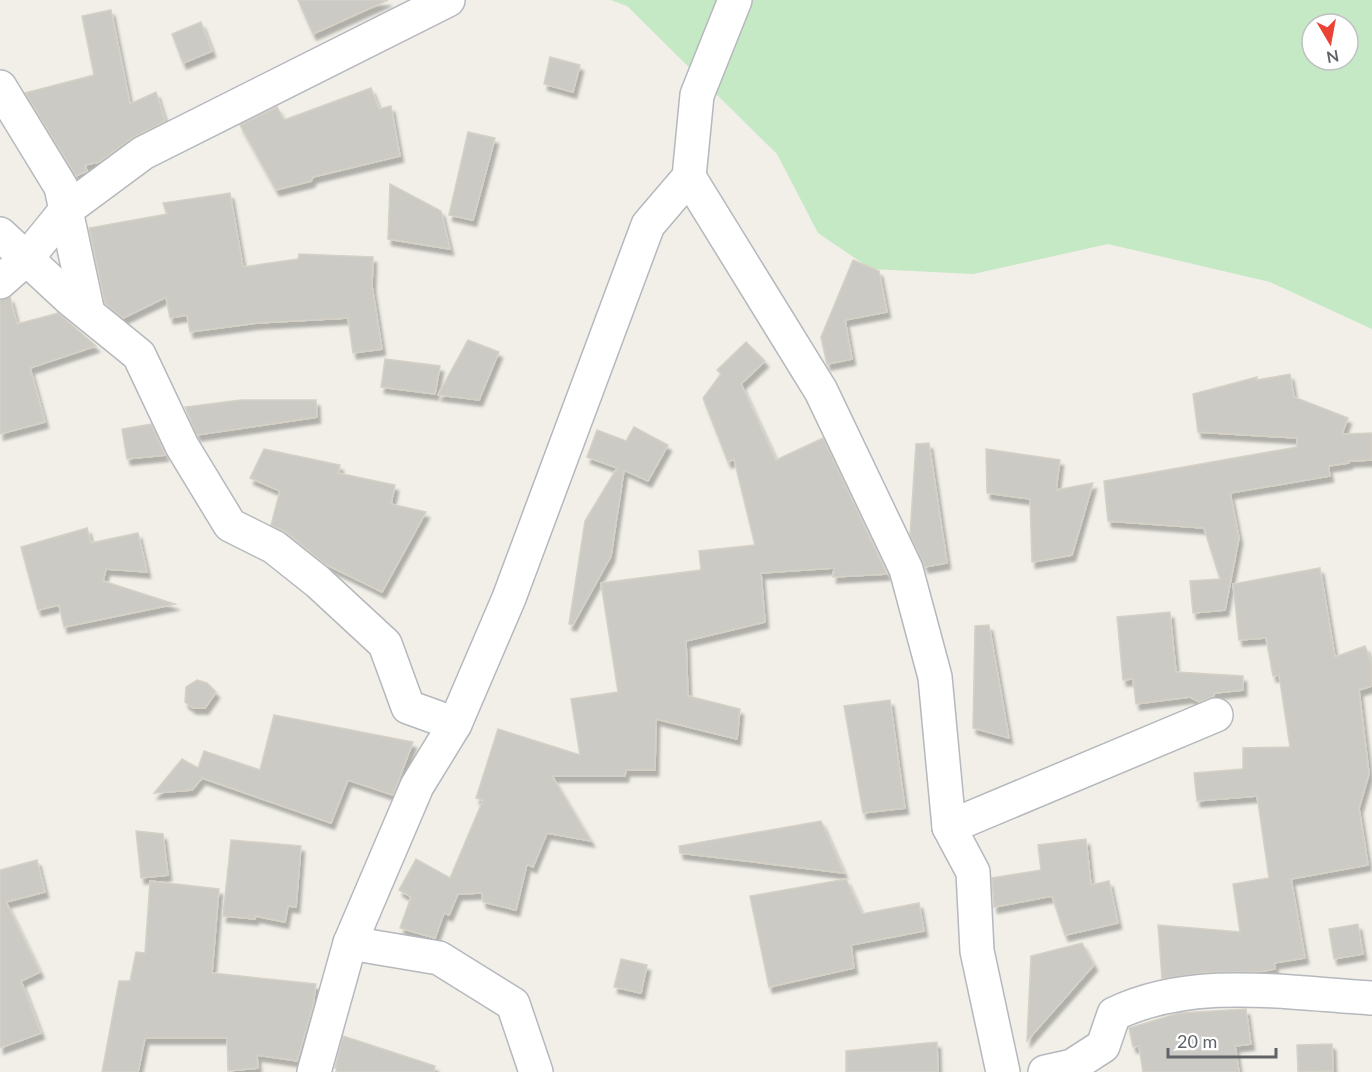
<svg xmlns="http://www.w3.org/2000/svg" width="1372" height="1072" viewBox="0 0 1372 1072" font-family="Lato,sans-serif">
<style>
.green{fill:#c5e8c5;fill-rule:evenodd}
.building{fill:#cccac5;stroke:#d6d1c6;stroke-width:1.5;filter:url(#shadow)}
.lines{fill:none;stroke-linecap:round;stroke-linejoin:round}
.minor-casing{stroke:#b5b8bc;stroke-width:36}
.minor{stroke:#fff;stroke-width:33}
</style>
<defs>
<filter id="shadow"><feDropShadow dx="3.5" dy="6" stdDeviation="1.5" flood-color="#0004"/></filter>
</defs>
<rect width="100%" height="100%" fill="#f1efe8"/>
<path class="green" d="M 611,0 L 1372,0 L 1372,329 L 1270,282 L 1108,244 L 973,274 L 871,269 L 818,233 L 777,154 L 627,6 ZM 1312,24 L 1348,24 L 1348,60 L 1312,60 Z"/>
<g class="building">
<path d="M 298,0 L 388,0 L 313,34 Z"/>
<path d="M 111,10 L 130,104 L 156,92 L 165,121 L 132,138 L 99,162 L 85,165 L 87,171 L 76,176 L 25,93 L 94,75 L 82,16 Z"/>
<path d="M 201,22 L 212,51 L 183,63 L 172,34 Z"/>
<path d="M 550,57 L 580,65 L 573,92 L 544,84 Z"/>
<path d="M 371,88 L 379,109 L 391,106 L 400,156 L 313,177 L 311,181 L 276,190 L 240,125 L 277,107 L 284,120 Z"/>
<path d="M 468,132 L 495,138 L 473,220 L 449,215 Z"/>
<path d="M 390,184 L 441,211 L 450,249 L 388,239 Z"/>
<path d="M 230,193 L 243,267 L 298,259 L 299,254 L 373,257 L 372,286 L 382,349 L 353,353 L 348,318 L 257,323 L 190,332 L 187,315 L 170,318 L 166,297 L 123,318 L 105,303 L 89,228 L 167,214 L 163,203 Z"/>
<path d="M 853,260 L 879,271 L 887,312 L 845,320 L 852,359 L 827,364 L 821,337 Z"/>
<path d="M 10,297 L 17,324 L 58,313 L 96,346 L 30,368 L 45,422 L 0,434 L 0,300 Z"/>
<path d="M 468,340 L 499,352 L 479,400 L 438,395 Z"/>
<path d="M 746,342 L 765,361 L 741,384 L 776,460 L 823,438 L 887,574 L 833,577 L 834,568 L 761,573 L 765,622 L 686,641 L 688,696 L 740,709 L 737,739 L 656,719 L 655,770 L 626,770 L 625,776 L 552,776 L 591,841 L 547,833 L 533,867 L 527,864 L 516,910 L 483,902 L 482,893 L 458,894 L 449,915 L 444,913 L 435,938 L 400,928 L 411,897 L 399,890 L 416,859 L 450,878 L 483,800 L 476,798 L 498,729 L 580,755 L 571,699 L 618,692 L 601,583 L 701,570 L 699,551 L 755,545 L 734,459 L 728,462 L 703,398 L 721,374 L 717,370 Z"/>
<path d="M 385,359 L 440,366 L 435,394 L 381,387 Z"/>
<path d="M 1290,374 L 1294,397 L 1348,418 L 1342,434 L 1372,433 L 1372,460 L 1348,461 L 1349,463 L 1328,466 L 1330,476 L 1230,493 L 1239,538 L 1225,610 L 1193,613 L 1190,581 L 1220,579 L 1204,528 L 1108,521 L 1104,481 L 1297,447 L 1297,438 L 1198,432 L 1193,394 L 1257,377 L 1257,380 Z"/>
<path d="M 241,400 L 316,400 L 317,417 L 197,435 L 185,407 Z"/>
<path d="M 151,424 L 165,455 L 127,459 L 122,429 Z"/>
<path d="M 634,427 L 668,445 L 648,481 L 624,470 L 611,556 L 573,625 L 569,624 L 585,521 L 617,468 L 587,457 L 597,430 L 626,441 Z"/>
<path d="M 929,443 L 947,563 L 925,567 L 910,535 L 916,444 Z"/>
<path d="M 264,449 L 340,465 L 338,473 L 395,485 L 391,504 L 426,512 L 382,592 L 325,564 L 286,532 L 271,525 L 280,491 L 250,478 Z"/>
<path d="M 986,449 L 1060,460 L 1056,490 L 1093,483 L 1072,555 L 1032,562 L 1030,499 L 987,493 Z"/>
<path d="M 87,528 L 91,543 L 138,533 L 147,572 L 106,569 L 103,581 L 175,604 L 64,627 L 59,605 L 38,610 L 21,547 Z"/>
<path d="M 1320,568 L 1335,657 L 1365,646 L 1372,664 L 1372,686 L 1359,690 L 1369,774 L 1359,808 L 1368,865 L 1291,879 L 1305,958 L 1274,963 L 1275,969 L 1259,972 L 1207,972 L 1162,979 L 1158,925 L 1240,932 L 1233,884 L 1269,878 L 1257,796 L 1197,801 L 1194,773 L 1243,769 L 1243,748 L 1290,747 L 1279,675 L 1273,676 L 1266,638 L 1239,640 L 1233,584 Z"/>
<path d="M 1170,612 L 1176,672 L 1243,676 L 1243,690 L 1215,693 L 1213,697 L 1199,702 L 1190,697 L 1136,704 L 1133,679 L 1123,680 L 1117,617 Z"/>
<path d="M 989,625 L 1009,738 L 973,728 L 975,626 Z"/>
<path d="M 197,680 L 207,683 L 216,692 L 205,708 L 193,708 L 185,702 L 186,687 Z"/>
<path d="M 890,700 L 905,808 L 863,813 L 844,706 Z"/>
<path d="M 274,715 L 413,742 L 393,795 L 348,780 L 331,823 L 202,778 L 192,790 L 154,793 L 182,759 L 198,768 L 204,751 L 260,770 Z"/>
<path d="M 821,821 L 844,873 L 680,853 L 679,846 Z"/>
<path d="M 136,831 L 163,834 L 168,875 L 141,878 Z"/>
<path d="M 1086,839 L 1091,885 L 1109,881 L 1118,923 L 1065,935 L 1052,896 L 994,907 L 992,878 L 1041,870 L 1038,845 Z"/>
<path d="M 231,840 L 301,846 L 296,907 L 288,906 L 285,922 L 255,916 L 255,919 L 223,916 Z"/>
<path d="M 37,860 L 45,892 L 6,902 L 40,972 L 21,981 L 41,1033 L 0,1048 L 0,870 Z"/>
<path d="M 846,879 L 862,914 L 919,903 L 924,931 L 851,945 L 854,968 L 769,987 L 750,896 Z"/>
<path d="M 150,881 L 219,889 L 212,973 L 316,984 L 313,1005 L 297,1061 L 257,1055 L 258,1068 L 228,1071 L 227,1038 L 145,1038 L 138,1072 L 102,1072 L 119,981 L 130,981 L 136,952 L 145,953 Z"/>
<path d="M 1358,924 L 1363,954 L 1334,959 L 1329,929 Z"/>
<path d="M 1082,943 L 1094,965 L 1027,1041 L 1031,956 Z"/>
<path d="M 621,959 L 647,965 L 641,993 L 614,987 Z"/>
<path d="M 1246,1009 L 1251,1044 L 1235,1046 L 1239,1072 L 1143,1072 L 1139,1046 L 1133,1047 L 1129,1028 L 1179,1013 Z"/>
<path d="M 343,1036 L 435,1066 L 434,1072 L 336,1072 L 337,1068 L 335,1068 Z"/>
<path d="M 937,1042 L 938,1072 L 846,1072 L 846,1051 Z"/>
<path d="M 1332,1044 L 1333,1071 L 1298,1072 L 1297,1045 Z"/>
</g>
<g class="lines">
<defs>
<g id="minor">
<path d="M 0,87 L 61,187 L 88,313"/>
<path d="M 689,177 L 821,391 L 906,569 L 935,677 L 949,827 L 973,872 L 977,951 L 1003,1072"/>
<path d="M 0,234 L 70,299 L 139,355 L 182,446 L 230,525 L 274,547 L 318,582 L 385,644 L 408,707 L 455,724"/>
<path d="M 0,282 L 27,258 L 66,210 L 143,153 L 448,0"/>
<path d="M 949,827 L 1216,715"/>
<path d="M 350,943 L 439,958 L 513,1004 L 536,1072"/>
<path d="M 314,1072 L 350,943 L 417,786 L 455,724 L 509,598 L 648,225 L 689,177 L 697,95 L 735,0"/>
<path d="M 1045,1072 L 1072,1066 L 1103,1046 L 1114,1014 C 1194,976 1286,993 1372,998"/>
</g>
</defs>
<use href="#minor" class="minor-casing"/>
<use href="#minor" class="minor"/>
</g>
<g transform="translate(1330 42) rotate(170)"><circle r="28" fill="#ffffff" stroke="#bfc1c3" stroke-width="1.5"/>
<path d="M0-4.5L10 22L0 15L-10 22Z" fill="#ea4335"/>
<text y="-9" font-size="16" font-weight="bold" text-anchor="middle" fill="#5f6368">N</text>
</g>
<path d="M1168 1048v9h108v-9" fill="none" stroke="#5f6368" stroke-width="3"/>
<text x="1177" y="1048" font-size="18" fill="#5f6368" stroke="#ffffff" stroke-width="4.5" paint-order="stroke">20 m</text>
</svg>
